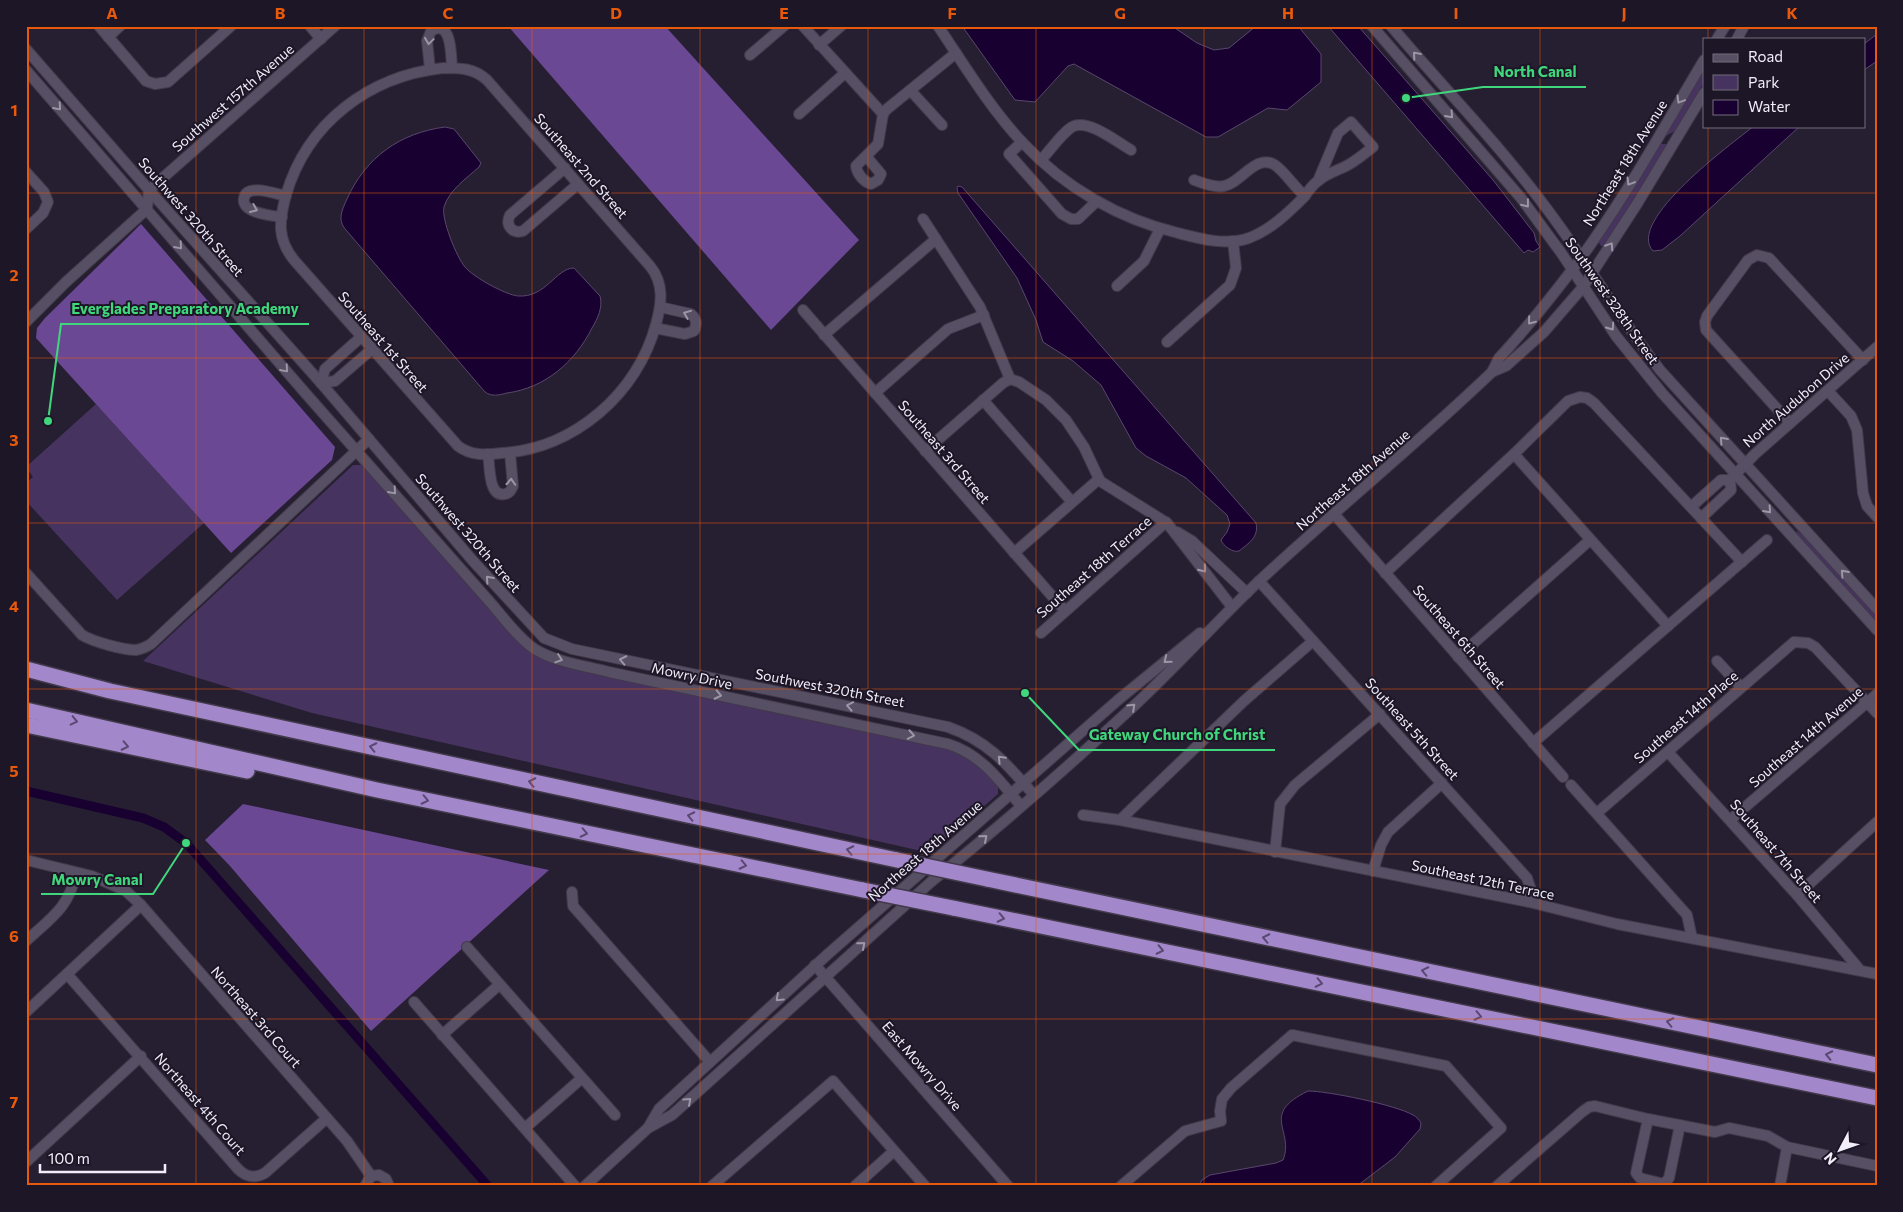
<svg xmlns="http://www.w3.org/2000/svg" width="1903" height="1212" viewBox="0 0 1903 1212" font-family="Commissioner,sans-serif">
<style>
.green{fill:#46335f}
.forest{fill:#6a4894}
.water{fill:#180030;stroke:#59476c}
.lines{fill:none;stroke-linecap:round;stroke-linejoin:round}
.canal{stroke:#180030;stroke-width:9}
.minor-casing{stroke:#423a4a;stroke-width:12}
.highway-casing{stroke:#423a4a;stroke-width:18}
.minor{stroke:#574f64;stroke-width:10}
.highway{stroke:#a387cb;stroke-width:15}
.highway-bridge-casing{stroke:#423a4a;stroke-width:18;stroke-linecap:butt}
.highway-bridge{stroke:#a387cb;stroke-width:15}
.oneway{stroke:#9c96a7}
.oneway2{stroke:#594971}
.grid{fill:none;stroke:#e8590c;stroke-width:1;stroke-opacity:0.55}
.labels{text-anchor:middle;stroke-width:4;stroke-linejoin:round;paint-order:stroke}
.street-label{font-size:14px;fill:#f1edf9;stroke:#1d1627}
.leader{fill:none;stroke:#40d77c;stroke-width:2}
.callout-dot{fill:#40d77c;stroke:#1d1627;stroke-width:2}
.callout-label{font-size:15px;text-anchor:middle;font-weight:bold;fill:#40d77c;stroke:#1d1627;stroke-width:4;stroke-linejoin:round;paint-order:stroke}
.neatline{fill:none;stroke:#e8590c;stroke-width:2}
.grid-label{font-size:16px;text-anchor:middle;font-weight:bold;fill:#e8590c}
</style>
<rect width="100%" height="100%" fill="#261f31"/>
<g class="green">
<path d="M 1704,69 L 1704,83 L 1675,131 L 1664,137 Z"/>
<path d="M 1659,144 L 1667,144 L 1611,236 L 1604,246 L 1601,246 L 1598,241 Z"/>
<path d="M 96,404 L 204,523 L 117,600 L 26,501 L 26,483 L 33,477 L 26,467 Z"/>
<path d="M 353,465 L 364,465 L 518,642 L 531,653 L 559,666 L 946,748 C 967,756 981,768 997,784 L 998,787 L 998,794 L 930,853 L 312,713 L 143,661 Z"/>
<path d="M 1797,531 L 1805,537 L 1877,616 L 1877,623 L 1795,533 Z"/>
</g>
<g class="forest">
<path d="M 508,26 L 665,26 L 859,240 L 771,330 Z"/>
<path d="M 141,224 L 335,447 L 332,460 L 231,553 L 36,338 L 37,328 L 45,318 Z"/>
<path d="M 243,804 L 549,870 L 371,1031 L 230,866 L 205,840 Z"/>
</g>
<g class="water">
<path d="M 962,26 L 1172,26 L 1197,43 L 1214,50 L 1229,48 L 1256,26 L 1298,26 L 1321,54 L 1321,82 L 1287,110 L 1268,108 L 1218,137 L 1206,137 L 1074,64 L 1068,66 L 1035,102 L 1015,100 Z"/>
<path d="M 1328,26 L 1358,26 L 1493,180 L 1534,233 L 1536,241 L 1540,247 L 1533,252 L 1528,250 L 1524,253 Z"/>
<path d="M 1877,34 L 1877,61 L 1864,70 L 1864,44 Z"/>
<path d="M 1754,126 L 1800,126 L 1680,236 L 1662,250 L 1653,251 C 1625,221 1734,142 1754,126 Z"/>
<path d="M 445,127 L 454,129 L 481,163 L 479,167 C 467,178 449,190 444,207 C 441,219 457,258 465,267 C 473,277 506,295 518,296 C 546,298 556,268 574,268 L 600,296 C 603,307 598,318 592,328 C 575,362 545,388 507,393 C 499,395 492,397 485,392 L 346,230 C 337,220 342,210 347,199 C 366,157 400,133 445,127 Z"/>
<path d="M 958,186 L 962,187 L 1256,523 C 1259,537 1249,543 1239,551 C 1233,553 1223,546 1221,540 L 1227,532 L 1230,524 L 1227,515 L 1186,478 L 1146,456 L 1136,448 L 1101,385 L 1073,361 L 1043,342 L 1036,320 L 1017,278 L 958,193 L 957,188 Z"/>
<path d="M 1308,1091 C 1328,1091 1396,1105 1413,1115 C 1417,1117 1419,1120 1421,1123 L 1420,1129 L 1395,1157 L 1357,1186 L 1199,1186 L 1202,1180 L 1210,1175 L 1276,1163 L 1283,1160 C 1295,1130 1259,1115 1308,1091 Z"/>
</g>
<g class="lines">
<path class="canal" d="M 26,791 L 143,818 L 164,827 L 186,843 L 488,1186"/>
<defs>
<g id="minor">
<path d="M 99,26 L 146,81 L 155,84 L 168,82 L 231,26"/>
<path d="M 310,26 L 321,39"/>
<path d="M 803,26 L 883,114"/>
<path d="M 938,26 C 965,66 990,108 1023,143 C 1064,187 1119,219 1178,233 C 1201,239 1226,246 1249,238 C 1270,230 1287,214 1303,198 C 1308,192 1312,185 1318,181 C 1327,173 1339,170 1348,165 C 1357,160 1365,153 1373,147 L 1351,122 L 1338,133 L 1318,181"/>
<path d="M 1372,26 L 1521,198 L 1562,254 L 1616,336 L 1662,393 L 1877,630"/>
<path d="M 1391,26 C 1442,86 1497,142 1544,205 C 1585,259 1619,317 1660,370 L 1877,609"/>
<path d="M 108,37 L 120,26"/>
<path d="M 1717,39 L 1725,26"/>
<path d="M 1737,39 L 1744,26"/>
<path d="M 819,45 L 841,26"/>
<path d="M 26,49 L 149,190 L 321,383 L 473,561 L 544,638 L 572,649 L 948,727 C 988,741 1007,764 1034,795"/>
<path d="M 750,55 L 784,26"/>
<path d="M 443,68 C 460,68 474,68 487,80 L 650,266 C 664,283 662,303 656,324 C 638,393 574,449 502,453 C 486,455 471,456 458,446 L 294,260 C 277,239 279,221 286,195 C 307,123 369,76 443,68 Z"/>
<path d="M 430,69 L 427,41 L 431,31 C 452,18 451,56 452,68"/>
<path d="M 26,70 L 307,395 L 490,602 C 502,616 524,645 540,652 C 561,663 586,666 609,672 L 948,744 C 981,754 1000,781 1021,806"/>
<path d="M 911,91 L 942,125"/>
<path d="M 799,114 L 845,73"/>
<path d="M 1022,142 L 1009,154 L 1062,214 L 1071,219 L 1078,219 L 1097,201"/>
<path d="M 866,156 L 881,174 L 878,180 L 871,184 C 864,182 857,174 856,166 L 878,144 L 883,114 L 887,109 L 956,53"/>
<path d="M 1041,160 C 1049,152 1064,130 1074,126 C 1090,120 1117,142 1131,150"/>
<path d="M 565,168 L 510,215 C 505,225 512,234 523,231 L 578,184"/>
<path d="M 26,172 L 44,192 L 48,202 L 43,213 L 26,229"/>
<path d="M 1194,180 C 1203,183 1214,188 1224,186 C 1241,183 1256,153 1275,165 C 1286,173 1294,187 1305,196"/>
<path d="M 282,217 C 273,216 254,213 248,208 C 245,206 243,202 244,198 C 247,183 276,194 286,196"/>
<path d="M 923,219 L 980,307 L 1010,379"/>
<path d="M 1117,286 L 1144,261 L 1160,229"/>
<path d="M 803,310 L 1065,611"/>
<path d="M 26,322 L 66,282 L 147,209 L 149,190 L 335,26"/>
<path d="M 655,328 L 685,334 L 694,331 C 697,324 697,319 691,314 L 660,307"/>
<path d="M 824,335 L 936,239"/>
<path d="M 1167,342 L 1230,285 L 1236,268 L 1233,241"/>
<path d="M 1492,372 L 1506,366 L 1544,332 L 1583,287 L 1637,204 L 1704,93"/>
<path d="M 1010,379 L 1019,382 L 1046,400 L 1066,420 L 1084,447 L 1100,481 L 1167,523 L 1232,607"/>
<path d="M 321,383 L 335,381 L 371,350"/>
<path d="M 321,383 L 325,369 L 360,338"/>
<path d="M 1828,391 L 1851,416 L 1857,430 L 1863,493 L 1867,506 L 1877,517"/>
<path d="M 875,393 L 948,329 L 984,315"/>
<path d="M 983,400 L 1072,502"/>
<path d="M 1790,423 L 1706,330 L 1705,322 L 1707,316 L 1748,260 L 1757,255 L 1769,258 L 1863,360"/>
<path d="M 925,451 L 1003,383 L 1010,379"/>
<path d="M 488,454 C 490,465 488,498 505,494 C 510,493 511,490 513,486 L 510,453"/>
<path d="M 1514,454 L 1668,626"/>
<path d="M 1691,507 L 1721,480 L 1730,480"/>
<path d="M 1335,515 L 1563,777"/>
<path d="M 1701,518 L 1731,490 L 1730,480 L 1755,454 L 1877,347"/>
<path d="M 1177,532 L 1192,541 L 1247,593"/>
<path d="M 1014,553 L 1099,479"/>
<path d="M 26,573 L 82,635 C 94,642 123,650 136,650 C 142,649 146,647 151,644 L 369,439"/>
<path d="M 1385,573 L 1514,454 L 1568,401 L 1580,397 L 1587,398 L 1594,403 L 1742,562"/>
<path d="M 1259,581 L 1527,878 L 1531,890 L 1529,902"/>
<path d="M 1041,633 L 1166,522"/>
<path d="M 1458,657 L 1590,540"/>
<path d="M 1717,661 L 1741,687"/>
<path d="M 1533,743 L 1767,540"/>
<path d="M 1668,752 L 1797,895 L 1860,970"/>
<path d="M 1571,785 L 1687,915 L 1692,938"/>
<path d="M 1597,813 L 1794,642 L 1808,643 L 1815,647 L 1877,713"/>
<path d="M 1083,815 L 1120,820 L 1529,902 L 1617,924 L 1877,974"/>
<path d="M 1120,820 L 1244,701 L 1313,641"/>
<path d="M 1730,820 L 1877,694"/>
<path d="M 1275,852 L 1280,804 L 1295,785 L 1380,714"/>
<path d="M 26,860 L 92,876 L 126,891 L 141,905 L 347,1141 L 371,1176"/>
<path d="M 1373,871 L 1381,845 L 1388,832 L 1442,783"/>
<path d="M 572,892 L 573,906 L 710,1062"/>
<path d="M 1797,895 L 1877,822"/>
<path d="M 26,941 C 51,918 69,908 76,873"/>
<path d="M 467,947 L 615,1115"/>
<path d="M 815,965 L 1008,1186"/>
<path d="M 67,974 L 238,1169 C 246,1177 254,1179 265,1173 L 327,1118"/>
<path d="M 414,1002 L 575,1186"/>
<path d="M 26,1012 L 141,905"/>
<path d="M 442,1035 L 499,985"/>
<path d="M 1648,1119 L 1636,1173 L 1640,1178 L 1664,1184 L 1669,1178 L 1680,1125"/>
<path d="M 525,1128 L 582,1078"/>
<path d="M 648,1128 L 659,1109 L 828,954 L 1118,700 L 1200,633"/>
<path d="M 26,1162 L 141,1056"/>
<path d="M 365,1186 L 371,1176 L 379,1175 L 386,1179 L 389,1186"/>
<path d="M 585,1186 L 648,1128 L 672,1115 L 932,881 C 1002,825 1070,765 1136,704 C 1178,665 1216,622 1257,583 C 1334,511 1416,445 1492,372 L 1499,358 C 1525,330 1549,300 1572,270 C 1622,204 1662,130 1704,60"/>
<path d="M 712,1186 L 833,1081 L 925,1186"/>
<path d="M 855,1186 L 894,1151"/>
<path d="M 1121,1186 L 1185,1131 L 1221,1121 L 1220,1111 L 1222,1099 L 1231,1088 L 1292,1035 L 1446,1066 L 1501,1128 L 1436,1186"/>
<path d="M 1497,1186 L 1582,1112 L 1589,1107 L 1595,1106 L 1648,1119 L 1715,1132 L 1729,1128 L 1768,1136 L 1787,1147 L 1877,1166"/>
<path d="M 1780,1186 L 1787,1147"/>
</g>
<g id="highway">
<path d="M 26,669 L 110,691 L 897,860"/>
<path d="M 26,710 L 377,790 L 863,890"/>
<path d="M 26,725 L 247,771"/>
<path d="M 987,879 L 1877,1065"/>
<path d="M 953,908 L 1877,1098"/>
</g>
</defs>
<use href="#minor" class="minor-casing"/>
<use href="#highway" class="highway-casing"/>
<use href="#minor" class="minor"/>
<use href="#highway" class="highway"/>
<defs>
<g id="highway-bridge">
<path d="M 897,860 L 987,879"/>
<path d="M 863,890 L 953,908"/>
</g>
</defs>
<use href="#highway-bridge" class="highway-bridge-casing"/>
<use href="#highway-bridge" class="highway-bridge"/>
</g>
<defs><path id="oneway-chevron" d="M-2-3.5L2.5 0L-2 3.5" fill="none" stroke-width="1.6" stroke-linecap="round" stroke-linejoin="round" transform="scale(1.25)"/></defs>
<g class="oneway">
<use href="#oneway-chevron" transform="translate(429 41) rotate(98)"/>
<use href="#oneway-chevron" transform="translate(1416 55) rotate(-131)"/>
<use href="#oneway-chevron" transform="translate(1680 100) rotate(121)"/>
<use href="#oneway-chevron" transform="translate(58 107) rotate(49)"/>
<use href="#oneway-chevron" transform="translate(1450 115) rotate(48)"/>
<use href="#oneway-chevron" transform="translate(1630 182) rotate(121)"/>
<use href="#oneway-chevron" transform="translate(1526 204) rotate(52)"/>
<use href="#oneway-chevron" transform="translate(254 209) rotate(23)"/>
<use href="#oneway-chevron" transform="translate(179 246) rotate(49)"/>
<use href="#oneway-chevron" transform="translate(1610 246) rotate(-57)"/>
<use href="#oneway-chevron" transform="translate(687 314) rotate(-158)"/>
<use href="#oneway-chevron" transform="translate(1531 321) rotate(129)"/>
<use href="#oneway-chevron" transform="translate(1611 327) rotate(55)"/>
<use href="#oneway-chevron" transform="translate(285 369) rotate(49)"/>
<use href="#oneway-chevron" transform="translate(1723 440) rotate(-132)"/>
<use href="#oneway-chevron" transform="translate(511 482) rotate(-87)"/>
<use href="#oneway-chevron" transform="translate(393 491) rotate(49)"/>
<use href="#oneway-chevron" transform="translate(1768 510) rotate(48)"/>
<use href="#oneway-chevron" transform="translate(1203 569) rotate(51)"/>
<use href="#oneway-chevron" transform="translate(1844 573) rotate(-132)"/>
<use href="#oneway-chevron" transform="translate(489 579) rotate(-132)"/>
<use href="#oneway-chevron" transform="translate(559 659) rotate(19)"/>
<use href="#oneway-chevron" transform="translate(623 660) rotate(-168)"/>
<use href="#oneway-chevron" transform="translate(1167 660) rotate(141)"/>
<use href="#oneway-chevron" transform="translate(718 695) rotate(12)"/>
<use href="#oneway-chevron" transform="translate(850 706) rotate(-169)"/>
<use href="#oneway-chevron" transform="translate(1132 707) rotate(-43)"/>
<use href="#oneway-chevron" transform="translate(911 735) rotate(11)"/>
<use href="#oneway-chevron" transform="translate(1001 759) rotate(-134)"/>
<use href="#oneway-chevron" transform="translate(984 838) rotate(-41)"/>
<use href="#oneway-chevron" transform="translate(862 945) rotate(-41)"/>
<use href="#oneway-chevron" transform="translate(779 998) rotate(137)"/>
<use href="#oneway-chevron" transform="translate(688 1101) rotate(-42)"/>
</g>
<g class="oneway2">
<use href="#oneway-chevron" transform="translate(74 721) rotate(13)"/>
<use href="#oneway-chevron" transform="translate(125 746) rotate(12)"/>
<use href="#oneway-chevron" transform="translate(373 747) rotate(-168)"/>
<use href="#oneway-chevron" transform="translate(532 782) rotate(-168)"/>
<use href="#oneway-chevron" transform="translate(425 800) rotate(12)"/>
<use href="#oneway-chevron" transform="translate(691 816) rotate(-168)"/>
<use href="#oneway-chevron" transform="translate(584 833) rotate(12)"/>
<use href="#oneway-chevron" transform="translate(850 850) rotate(-168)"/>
<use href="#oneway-chevron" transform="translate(743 865) rotate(12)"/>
<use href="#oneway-chevron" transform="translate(1001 918) rotate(12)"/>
<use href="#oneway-chevron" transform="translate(1266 938) rotate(-168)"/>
<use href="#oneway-chevron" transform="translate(1160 950) rotate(12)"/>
<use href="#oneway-chevron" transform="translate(1425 971) rotate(-168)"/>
<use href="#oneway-chevron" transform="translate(1319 983) rotate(12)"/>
<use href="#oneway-chevron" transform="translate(1478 1016) rotate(12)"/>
<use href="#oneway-chevron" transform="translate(1670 1022) rotate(-168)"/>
<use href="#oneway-chevron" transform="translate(1829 1055) rotate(-168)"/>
</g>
<path class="grid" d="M 196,26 L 196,1186M 364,26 L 364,1186M 532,26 L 532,1186M 700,26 L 700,1186M 868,26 L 868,1186M 1036,26 L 1036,1186M 1204,26 L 1204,1186M 1372,26 L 1372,1186M 1540,26 L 1540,1186M 1708,26 L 1708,39M 1708,126 L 1708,1186M 26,193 L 1877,193M 26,358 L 1877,358M 26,523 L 1877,523M 26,689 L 1877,689M 26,854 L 1877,854M 26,1019 L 1877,1019"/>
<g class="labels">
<g class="street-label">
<text transform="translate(233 98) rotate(-41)" y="5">Southwest 157th Avenue</text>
<text transform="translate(1625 163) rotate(-58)" y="5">Northeast 18th Avenue</text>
<text transform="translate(581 166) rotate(49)" y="5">Southeast 2nd Street</text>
<text transform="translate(191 217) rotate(49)" y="5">Southwest 320th Street</text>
<text transform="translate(1612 301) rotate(55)" y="5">Southwest 328th Street</text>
<text transform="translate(383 342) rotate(49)" y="5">Southeast 1st Street</text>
<text transform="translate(1796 400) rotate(-41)" y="5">North Audubon Drive</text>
<text transform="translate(944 452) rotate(49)" y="5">Southeast 3rd Street</text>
<text transform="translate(1353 480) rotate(-41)" y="5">Northeast 18th Avenue</text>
<text transform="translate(468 533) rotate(49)" y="5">Southwest 320th Street</text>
<text transform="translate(1094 567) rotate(-41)" y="5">Southeast 18th Terrace</text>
<text transform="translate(1459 637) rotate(49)" y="5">Southeast 6th Street</text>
<text transform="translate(692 676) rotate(12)" y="5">Mowry Drive</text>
<text transform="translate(830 688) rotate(11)" y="5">Southwest 320th Street</text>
<text transform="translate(1686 717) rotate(-41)" y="5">Southeast 14th Place</text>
<text transform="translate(1412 729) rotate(48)" y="5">Southeast 5th Street</text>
<text transform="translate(1806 737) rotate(-41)" y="5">Southeast 14th Avenue</text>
<text transform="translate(925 851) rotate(-41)" y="5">Northeast 18th Avenue</text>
<text transform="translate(1776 851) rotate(49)" y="5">Southeast 7th Street</text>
<text transform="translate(1483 880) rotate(12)" y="5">Southeast 12th Terrace</text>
<text transform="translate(256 1017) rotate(49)" y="5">Northeast 3rd Court</text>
<text transform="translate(922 1066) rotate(49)" y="5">East Mowry Drive</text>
<text transform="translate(200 1104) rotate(49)" y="5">Northeast 4th Court</text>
</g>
</g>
<path class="leader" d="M1406 98L1483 87H1586M48 421L61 324H309M1025 693L1079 750H1275M186 843L153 894H41"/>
<g class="callout-dot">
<circle cx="1406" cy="98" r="5"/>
<circle cx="48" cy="421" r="5"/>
<circle cx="1025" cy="693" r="5"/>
<circle cx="186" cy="843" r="5"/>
</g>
<g class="callout-label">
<text x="1535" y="77">North Canal</text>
<text x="185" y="314">Everglades Preparatory Academy</text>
<text x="1177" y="740">Gateway Church of Christ</text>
<text x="97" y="885">Mowry Canal</text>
</g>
<rect width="1903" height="1212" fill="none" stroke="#1d1627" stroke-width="55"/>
<rect x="1703" y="38" width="162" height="90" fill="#1d1627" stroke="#726c7b"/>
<rect x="1713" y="54" width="25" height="8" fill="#574f64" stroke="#726c7b"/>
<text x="1748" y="62" font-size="15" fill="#f1edf9">Road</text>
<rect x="1713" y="75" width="25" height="15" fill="#46335f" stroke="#726c7b"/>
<text x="1748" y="88" font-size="15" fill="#f1edf9">Park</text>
<rect x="1713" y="100" width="25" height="15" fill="#180030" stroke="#726c7b"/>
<text x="1748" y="112" font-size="15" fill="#f1edf9">Water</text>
<g transform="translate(1840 1150) rotate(229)" stroke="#1d1627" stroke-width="4" paint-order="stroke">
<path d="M0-4L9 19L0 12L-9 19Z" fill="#f1edf9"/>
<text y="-8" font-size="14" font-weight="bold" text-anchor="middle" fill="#f1edf9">N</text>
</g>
<path d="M40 1164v8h125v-8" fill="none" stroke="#f1edf9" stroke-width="2.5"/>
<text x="48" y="1164" font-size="15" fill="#f1edf9" stroke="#1d1627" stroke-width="4" paint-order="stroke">100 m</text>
<rect x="28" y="28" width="1848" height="1156" class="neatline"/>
<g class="grid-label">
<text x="112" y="19">A</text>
<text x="280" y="19">B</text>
<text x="448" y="19">C</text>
<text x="616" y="19">D</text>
<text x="784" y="19">E</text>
<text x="952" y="19">F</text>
<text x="1120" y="19">G</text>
<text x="1288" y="19">H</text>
<text x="1456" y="19">I</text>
<text x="1624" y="19">J</text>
<text x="1792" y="19">K</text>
<text x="14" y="116">1</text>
<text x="14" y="281">2</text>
<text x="14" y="446">3</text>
<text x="14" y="612">4</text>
<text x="14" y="777">5</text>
<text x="14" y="942">6</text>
<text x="14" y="1108">7</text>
</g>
</svg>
